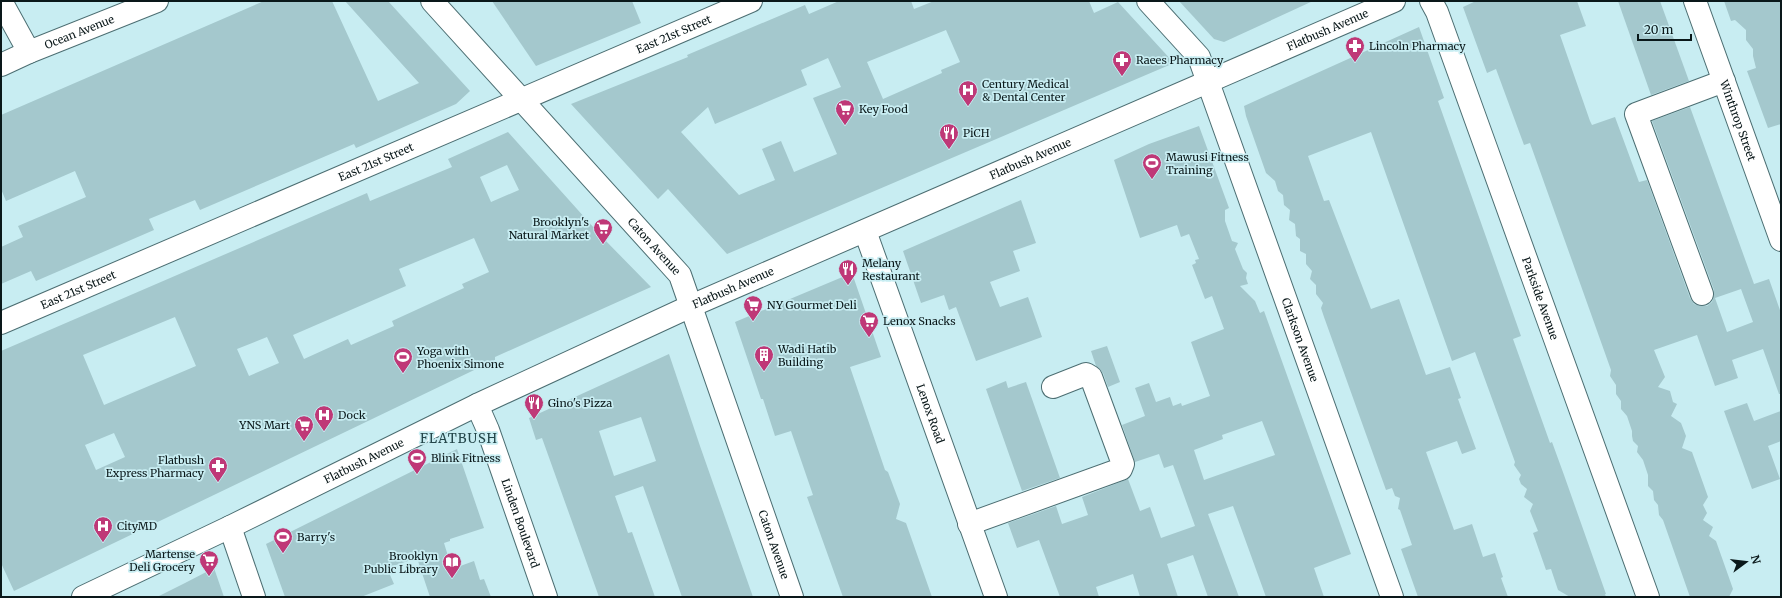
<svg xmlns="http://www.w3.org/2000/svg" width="1782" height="598" viewBox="0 0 1782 598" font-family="Merriweather,serif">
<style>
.building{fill:#a4c8cd;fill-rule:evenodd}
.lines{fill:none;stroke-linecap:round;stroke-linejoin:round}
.minor-casing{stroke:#4c6e72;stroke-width:24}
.major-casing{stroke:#4c6e72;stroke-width:24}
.highway-casing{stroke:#4c6e72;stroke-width:24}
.minor{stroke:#fff;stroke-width:22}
.major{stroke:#fff;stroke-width:22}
.highway{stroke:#fff;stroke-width:22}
.labels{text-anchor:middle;stroke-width:3.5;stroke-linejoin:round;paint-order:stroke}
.street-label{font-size:11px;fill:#0a181a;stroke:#c8edf2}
.poi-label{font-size:11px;fill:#0a181a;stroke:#c8edf2;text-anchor:start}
.quarter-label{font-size:13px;letter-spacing:1px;fill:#24464a;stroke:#c8edf2}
</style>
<rect width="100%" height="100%" fill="#c8edf2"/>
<g class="building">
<path d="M 264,1 L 332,1 L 378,101 L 419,83 L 345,1 L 388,1 L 470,91 L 456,104 L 356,148 L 354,144 L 200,210 L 195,200 L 149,219 L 154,230 L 36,281 L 31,271 L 1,284 L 1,247 L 23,237 L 18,226 L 86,197 L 75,171 L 6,201 L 1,189 L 1,115 Z"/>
<path d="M 492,1 L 632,1 L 641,23 L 536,66 Z"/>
<path d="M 839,1 L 911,1 L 914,9 L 934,1 L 1089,1 L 1094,13 L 1118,2 L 1174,63 L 727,254 L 668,189 L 658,199 L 571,104 L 688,57 L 687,55 L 805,5 L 809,14 ZM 946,30 L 960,62 L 941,70 L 942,73 L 883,99 L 867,62 ZM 828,58 L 841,87 L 813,98 L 837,154 L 794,172 L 781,141 L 762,149 L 775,180 L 739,195 L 681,132 L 708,107 L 715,124 L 807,85 L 801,70 Z"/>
<path d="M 1179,1 L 1313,1 L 1224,42 L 1214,39 Z"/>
<path d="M 1476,1 L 1577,1 L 1586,26 L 1560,35 L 1590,121 L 1592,125 L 1615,117 L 1639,182 L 1647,180 L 1690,298 L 1694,304 L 1700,306 L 1707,306 L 1712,302 L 1714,296 L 1714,290 L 1652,121 L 1690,107 L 1754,284 L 1769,279 L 1781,313 L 1781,394 L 1779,394 L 1763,349 L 1732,360 L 1738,378 L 1715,386 L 1697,335 L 1654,350 L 1665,377 L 1658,387 L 1670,391 L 1673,402 L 1677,404 L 1671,416 L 1681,423 L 1686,436 L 1682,448 L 1692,452 L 1708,497 L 1703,505 L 1707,513 L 1703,520 L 1713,527 L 1709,536 L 1716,541 L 1733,589 L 1729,597 L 1690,597 L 1663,520 L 1659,515 L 1658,505 L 1654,500 L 1653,491 L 1648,486 L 1648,475 L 1643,460 L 1637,452 L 1638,446 L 1633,441 L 1632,436 L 1632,431 L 1627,416 L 1621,409 L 1621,401 L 1616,394 L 1616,385 L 1610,376 L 1611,370 L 1530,143 L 1524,145 L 1496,69 L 1487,73 L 1463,7 ZM 1741,289 L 1753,322 L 1727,332 L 1715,298 Z"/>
<path d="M 1618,1 L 1660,1 L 1689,81 L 1651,95 Z"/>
<path d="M 1724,1 L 1781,1 L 1781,124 L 1768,128 L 1747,71 L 1756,68 L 1753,56 L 1753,49 L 1746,40 L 1746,30 L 1735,20 L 1731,21 Z"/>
<path d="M 1419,27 L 1444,98 L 1438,101 L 1521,336 L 1513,339 L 1550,443 L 1552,442 L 1564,475 L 1606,594 L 1605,594 L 1606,597 L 1570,597 L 1558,590 L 1551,569 L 1546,570 L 1533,533 L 1538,531 L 1530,511 L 1533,504 L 1524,497 L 1527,489 L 1521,484 L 1519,479 L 1521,475 L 1514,465 L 1515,462 L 1475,352 L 1452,361 L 1371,132 L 1308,156 L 1324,201 L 1329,200 L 1371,309 L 1399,299 L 1426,375 L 1450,367 L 1461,398 L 1458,399 L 1476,449 L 1462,454 L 1457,441 L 1426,452 L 1454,530 L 1472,524 L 1483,557 L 1495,553 L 1503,577 L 1501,578 L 1508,597 L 1418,597 L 1401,549 L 1412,545 L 1400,510 L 1398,509 L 1400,498 L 1395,496 L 1392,488 L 1386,490 L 1324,317 L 1321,308 L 1323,303 L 1316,294 L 1316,285 L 1310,279 L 1312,271 L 1306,264 L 1306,254 L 1300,251 L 1300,239 L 1296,236 L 1295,224 L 1289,220 L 1290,210 L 1284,205 L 1283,195 L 1278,191 L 1275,181 L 1266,173 L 1246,116 L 1244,106 Z"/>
<path d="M 1199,126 L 1229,208 L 1225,210 L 1225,221 L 1232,241 L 1238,243 L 1235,249 L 1243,269 L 1247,273 L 1246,278 L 1248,284 L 1240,286 L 1255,301 L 1260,313 L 1264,311 L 1351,554 L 1314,568 L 1324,597 L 1266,597 L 1233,506 L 1208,514 L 1239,597 L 1208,597 L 1193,555 L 1167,564 L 1178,597 L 1140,597 L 1133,574 L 1096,587 L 1099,597 L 1060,597 L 1039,540 L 1017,548 L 1008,523 L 1056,506 L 1062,524 L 1088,515 L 1082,497 L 1128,479 L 1140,511 L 1150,507 L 1161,538 L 1195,526 L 1173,465 L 1164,468 L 1159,454 L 1135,462 L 1122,425 L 1145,416 L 1135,388 L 1149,383 L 1156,402 L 1170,397 L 1173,406 L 1181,403 L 1182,406 L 1210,396 L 1191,342 L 1224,329 L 1212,296 L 1205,299 L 1192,265 L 1196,263 L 1195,260 L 1199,259 L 1189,234 L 1181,237 L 1177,225 L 1140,238 L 1114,160 L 1149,144 ZM 1262,421 L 1275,455 L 1204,480 L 1194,450 L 1223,439 L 1222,435 Z"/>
<path d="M 508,132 L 603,238 L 651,287 L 495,357 L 495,360 L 14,591 L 1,563 L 1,351 L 367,193 L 370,201 L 452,167 L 448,159 ZM 507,165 L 519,190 L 491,202 L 480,177 ZM 474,238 L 489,272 L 462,284 L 464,288 L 392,321 L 394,326 L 351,345 L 348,339 L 304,359 L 293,335 L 406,286 L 399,269 ZM 175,317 L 196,366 L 104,405 L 83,355 ZM 267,337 L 279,363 L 249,376 L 237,349 ZM 114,433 L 125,457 L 96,470 L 85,445 Z"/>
<path d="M 1021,200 L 1036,243 L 1013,251 L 1020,271 L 990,282 L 1000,307 L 1028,297 L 1042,337 L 976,361 L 956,307 L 949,310 L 944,295 L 921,303 L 903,251 Z"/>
<path d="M 852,273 L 881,357 L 850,367 L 885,470 L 888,472 L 900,504 L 896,519 L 906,523 L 932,597 L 843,597 L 807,497 L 813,495 L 791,431 L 775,436 L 763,399 L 761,399 L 735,322 Z"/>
<path d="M 1107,346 L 1120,382 L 1108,387 L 1103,373 L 1096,366 L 1091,351 Z"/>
<path d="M 669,354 L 700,446 L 753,597 L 682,597 L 643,486 L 615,496 L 628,533 L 632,532 L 655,597 L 599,597 L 542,438 L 536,440 L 529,418 ZM 641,417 L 656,461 L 614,476 L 599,431 Z"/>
<path d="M 1006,381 L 1008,388 L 1026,382 L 1060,478 L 1022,491 L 986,389 Z"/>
<path d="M 1747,403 L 1754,421 L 1781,411 L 1781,441 L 1768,446 L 1780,479 L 1752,489 L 1724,411 Z"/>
<path d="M 457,449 L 484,528 L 450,539 L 450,541 L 444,543 L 452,569 L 474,561 L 480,580 L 484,579 L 491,597 L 430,597 L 417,558 L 387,568 L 394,584 L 361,597 L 285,597 L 266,544 Z"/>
<path d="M 214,568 L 224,597 L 157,597 L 185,583 Z"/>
</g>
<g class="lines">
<defs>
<g id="minor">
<path d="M 1,1 L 29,52"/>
<path id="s1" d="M 1148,1 L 1199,57 L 1392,597"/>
<path id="s2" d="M 1431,1 L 1437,12 L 1648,597"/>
<path id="s3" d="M 1695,1 L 1781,240"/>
<path id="s4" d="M 865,231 L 996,597"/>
<path d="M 1702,294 L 1636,114 L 1724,81"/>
<path id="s5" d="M 1,323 L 751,1"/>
<path d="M 969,524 L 1121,469 L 1123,464 L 1091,377 L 1086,374 L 1053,387"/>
<path d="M 230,527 L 254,597"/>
</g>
<g id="major">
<path id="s6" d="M 1,65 L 29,52 L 157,1"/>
<path id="s7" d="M 477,405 L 488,430 L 546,597"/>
<path id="s8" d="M 83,597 L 230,527 L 477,405 L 691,306 L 1394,1"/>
</g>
<g id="highway">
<path id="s9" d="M 432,1 L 680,275 L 792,597"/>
</g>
</defs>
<use href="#minor" class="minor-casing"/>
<use href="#major" class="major-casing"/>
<use href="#highway" class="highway-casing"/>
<use href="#minor" class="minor"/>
<use href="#major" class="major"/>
<use href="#highway" class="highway"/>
</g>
<defs>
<symbol id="pharmacy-pin" viewBox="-11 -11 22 30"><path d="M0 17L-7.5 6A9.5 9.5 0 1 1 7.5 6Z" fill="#bf3877" stroke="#c8edf2"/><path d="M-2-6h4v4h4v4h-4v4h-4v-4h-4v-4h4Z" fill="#fff"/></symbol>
<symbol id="hospital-pin" viewBox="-11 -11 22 30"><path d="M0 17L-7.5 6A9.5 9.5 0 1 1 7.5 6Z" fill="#bf3877" stroke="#c8edf2"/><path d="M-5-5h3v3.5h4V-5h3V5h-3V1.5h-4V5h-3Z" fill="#fff"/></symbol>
<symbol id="supermarket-pin" viewBox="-11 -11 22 30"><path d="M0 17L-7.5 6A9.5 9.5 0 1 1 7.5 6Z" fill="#bf3877" stroke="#c8edf2"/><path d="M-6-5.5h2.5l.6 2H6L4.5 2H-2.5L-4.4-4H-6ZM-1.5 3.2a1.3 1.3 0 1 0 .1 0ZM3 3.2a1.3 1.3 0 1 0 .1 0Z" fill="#fff"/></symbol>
<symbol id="restaurant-pin" viewBox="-11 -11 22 30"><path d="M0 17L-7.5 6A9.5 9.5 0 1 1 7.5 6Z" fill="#bf3877" stroke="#c8edf2"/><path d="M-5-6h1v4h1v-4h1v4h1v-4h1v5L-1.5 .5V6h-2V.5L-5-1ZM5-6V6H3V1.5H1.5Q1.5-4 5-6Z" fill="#fff"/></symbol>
<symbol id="stadium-pin" viewBox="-11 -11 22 30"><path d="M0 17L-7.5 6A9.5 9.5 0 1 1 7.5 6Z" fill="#bf3877" stroke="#c8edf2"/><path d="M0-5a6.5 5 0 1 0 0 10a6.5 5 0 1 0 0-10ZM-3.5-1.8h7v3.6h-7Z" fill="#fff"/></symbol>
<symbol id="building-pin" viewBox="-11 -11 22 30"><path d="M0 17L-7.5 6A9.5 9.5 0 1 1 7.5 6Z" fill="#bf3877" stroke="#c8edf2"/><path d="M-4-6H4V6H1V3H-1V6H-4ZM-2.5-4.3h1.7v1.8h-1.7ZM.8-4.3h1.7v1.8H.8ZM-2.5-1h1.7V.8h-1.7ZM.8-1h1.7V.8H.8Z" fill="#fff"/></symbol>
<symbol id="library-pin" viewBox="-11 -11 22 30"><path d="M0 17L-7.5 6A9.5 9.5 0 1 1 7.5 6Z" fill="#bf3877" stroke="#c8edf2"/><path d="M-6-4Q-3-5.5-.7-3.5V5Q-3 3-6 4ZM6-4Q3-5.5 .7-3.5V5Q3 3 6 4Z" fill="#fff"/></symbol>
</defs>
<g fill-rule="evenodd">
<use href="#pharmacy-pin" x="1344" y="35" width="22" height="30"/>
<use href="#pharmacy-pin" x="1111" y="49" width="22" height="30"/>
<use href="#hospital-pin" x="957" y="79" width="22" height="30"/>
<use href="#supermarket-pin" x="834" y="98" width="22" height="30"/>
<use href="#restaurant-pin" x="938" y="122" width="22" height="30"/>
<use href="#stadium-pin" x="1141" y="152" width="22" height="30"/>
<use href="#supermarket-pin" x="592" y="217" width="22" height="30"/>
<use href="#restaurant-pin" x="837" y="258" width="22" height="30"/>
<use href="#supermarket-pin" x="742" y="294" width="22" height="30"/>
<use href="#supermarket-pin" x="858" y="310" width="22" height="30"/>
<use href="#building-pin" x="753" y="344" width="22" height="30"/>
<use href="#stadium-pin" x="392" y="346" width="22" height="30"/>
<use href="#restaurant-pin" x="523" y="392" width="22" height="30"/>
<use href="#hospital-pin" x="313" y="404" width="22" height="30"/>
<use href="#supermarket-pin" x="293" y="414" width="22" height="30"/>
<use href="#stadium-pin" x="406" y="447" width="22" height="30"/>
<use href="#pharmacy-pin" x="207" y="455" width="22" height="30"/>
<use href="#hospital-pin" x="92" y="515" width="22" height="30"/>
<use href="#stadium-pin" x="272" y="526" width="22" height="30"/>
<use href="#supermarket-pin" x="198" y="549" width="22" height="30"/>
<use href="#library-pin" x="441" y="551" width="22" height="30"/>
</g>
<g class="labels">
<g class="street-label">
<text dy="4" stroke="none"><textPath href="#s8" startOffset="1368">Flatbush Avenue</textPath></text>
<text dy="4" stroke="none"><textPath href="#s6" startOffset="85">Ocean Avenue</textPath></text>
<text dy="4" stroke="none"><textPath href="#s5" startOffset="732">East 21st Street</textPath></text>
<text dy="4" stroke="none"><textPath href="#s3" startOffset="127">Winthrop Street</textPath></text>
<text dy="4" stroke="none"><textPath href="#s8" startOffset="1044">Flatbush Avenue</textPath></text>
<text dy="4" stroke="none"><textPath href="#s5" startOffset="408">East 21st Street</textPath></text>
<text dy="4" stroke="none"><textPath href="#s9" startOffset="331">Caton Avenue</textPath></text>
<text dy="4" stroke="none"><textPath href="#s8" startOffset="720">Flatbush Avenue</textPath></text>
<text dy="4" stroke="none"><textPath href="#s5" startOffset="84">East 21st Street</textPath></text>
<text dy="4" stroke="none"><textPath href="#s2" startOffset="317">Parkside Avenue</textPath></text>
<text dy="4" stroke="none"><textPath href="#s1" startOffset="376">Clarkson Avenue</textPath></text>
<text dy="4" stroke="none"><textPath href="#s4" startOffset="194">Lenox Road</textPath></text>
<text dy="4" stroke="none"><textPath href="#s8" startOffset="312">Flatbush Avenue</textPath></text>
<text dy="4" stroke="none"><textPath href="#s7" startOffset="126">Linden Boulevard</textPath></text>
<text dy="4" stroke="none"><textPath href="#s9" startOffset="655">Caton Avenue</textPath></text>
</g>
<g class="poi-label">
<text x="1369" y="50">Lincoln Pharmacy</text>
<text x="1136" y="64">Raees Pharmacy</text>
<text x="982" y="88">Century Medical<tspan x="982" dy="13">&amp; Dental Center</tspan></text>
<text x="859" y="113">Key Food</text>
<text x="963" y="137">PiCH</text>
<text x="1166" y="161">Mawusi Fitness<tspan x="1166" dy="13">Training</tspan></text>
<text x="589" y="226" text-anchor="end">Brooklyn's<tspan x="589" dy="13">Natural Market</tspan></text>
<text x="862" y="267">Melany<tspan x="862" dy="13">Restaurant</tspan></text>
<text x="767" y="309">NY Gourmet Deli</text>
<text x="883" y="325">Lenox Snacks</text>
<text x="778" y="353">Wadi Hatib<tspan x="778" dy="13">Building</tspan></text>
<text x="417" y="355">Yoga with<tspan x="417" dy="13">Phoenix Simone</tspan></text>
<text x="548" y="407">Gino's Pizza</text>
<text x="338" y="419">Dock</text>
<text x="290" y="429" text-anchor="end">YNS Mart</text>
<text x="431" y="462">Blink Fitness</text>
<text x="204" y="464" text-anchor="end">Flatbush<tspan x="204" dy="13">Express Pharmacy</tspan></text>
<text x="117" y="530">CityMD</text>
<text x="297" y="541">Barry's</text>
<text x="195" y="558" text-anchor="end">Martense<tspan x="195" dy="13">Deli Grocery</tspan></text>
<text x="438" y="560" text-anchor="end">Brooklyn<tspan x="438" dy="13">Public Library</tspan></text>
</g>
<g class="quarter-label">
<text x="459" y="443">FLATBUSH</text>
</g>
</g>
<rect width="1782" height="598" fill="none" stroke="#0a181a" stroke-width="4"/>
<g transform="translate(1746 562) rotate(75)" stroke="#c8edf2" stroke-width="3" paint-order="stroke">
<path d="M0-3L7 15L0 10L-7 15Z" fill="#0a181a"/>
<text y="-6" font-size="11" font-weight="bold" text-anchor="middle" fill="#0a181a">N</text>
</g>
<path d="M1638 34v6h53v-6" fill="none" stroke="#0a181a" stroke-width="2"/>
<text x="1644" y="34" font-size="12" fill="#0a181a" stroke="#c8edf2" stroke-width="3" paint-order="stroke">20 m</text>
</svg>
